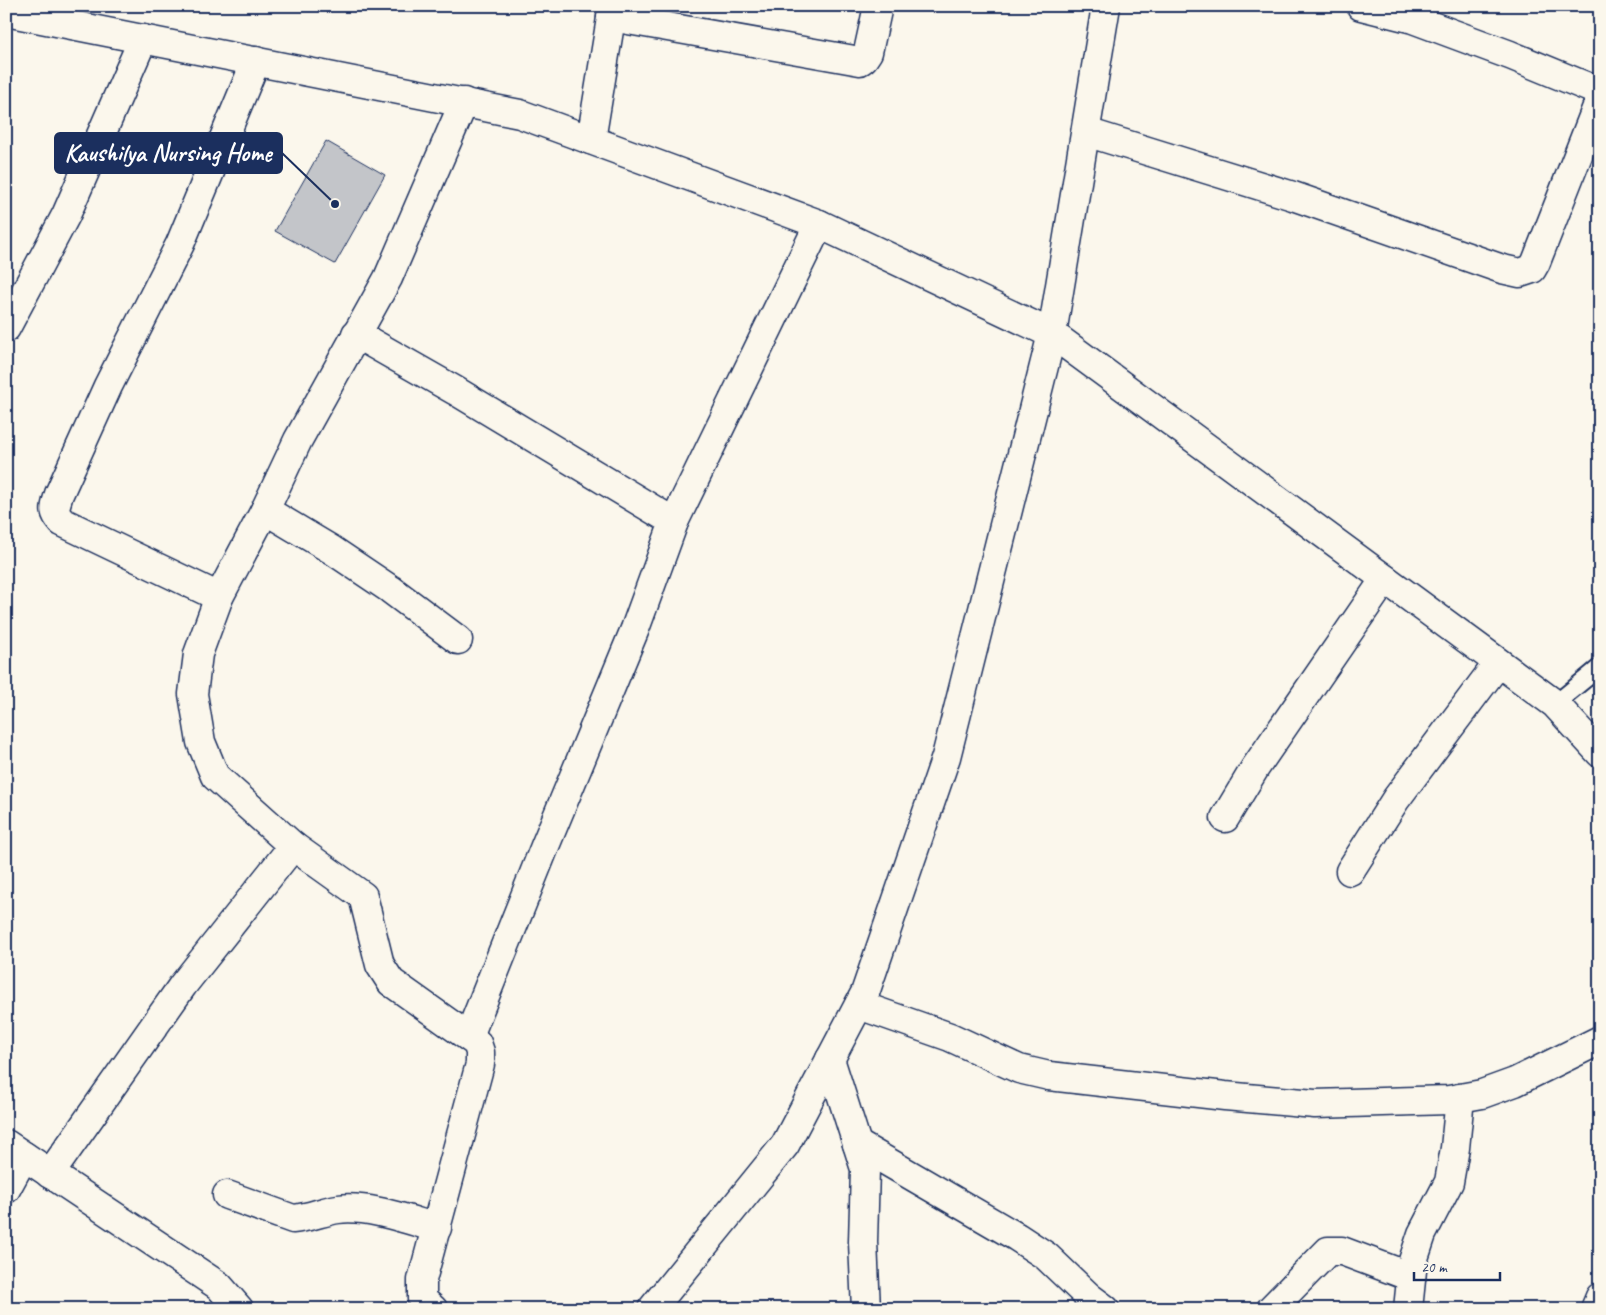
<svg xmlns="http://www.w3.org/2000/svg" width="1606" height="1315" viewBox="0 0 1606 1315" font-family="Caveat,sans-serif">
<style>
.building{fill:#c3c5c9;stroke:#1b2f5e}
.lines{fill:none;stroke-linecap:round;stroke-linejoin:round}
.service-casing{stroke:#1b2f5e;stroke-width:20}
.minor-casing{stroke:#1b2f5e;stroke-width:31}
.secondary-casing{stroke:#1b2f5e;stroke-width:31}
.service{stroke:#fbf7ec;stroke-width:16}
.minor{stroke:#fbf7ec;stroke-width:28}
.secondary{stroke:#fbf7ec;stroke-width:28}
.leader{fill:none;stroke:#1b2f5e;stroke-width:2}
.callout-dot{fill:#1b2f5e;stroke:#fbf7ec;stroke-width:2}
.callout{fill:#1b2f5e;stroke:#1b2f5e;stroke-width:2}
.callout-label{font-size:25px;text-anchor:middle;font-weight:bold;fill:#fff}
</style>
<rect width="100%" height="100%" fill="#fbf7ec"/>
<filter id="ink" filterUnits="userSpaceOnUse"><feTurbulence type="fractalNoise" baseFrequency=".02" numOctaves="2"/><feDisplacementMap in="SourceGraphic" scale="10" xChannelSelector="R" yChannelSelector="G"/><feConvolveMatrix kernelMatrix="1 2 1 2 8 2 1 2 1" color-interpolation-filters="sRGB"/></filter>
<g filter="url(#ink)">
<path class="building" d="M 326,141 L 385,175 L 335,264 L 275,231 Z"/>
<g class="lines">
<defs>
<path id="service" d="M 1555,704 L 1600,667"/>
<g id="minor">
<path d="M 1361,6 L 1413,19 L 1510,55 L 1600,92"/>
<path d="M 611,17 L 860,61 L 864,58 L 868,52 L 878,6"/>
<path d="M 1086,132 L 1293,196 L 1502,269 L 1520,273 L 1532,269 L 1536,262 L 1600,99"/>
<path d="M 591,140 L 613,6"/>
<path d="M 6,328 L 66,215 L 143,39"/>
<path d="M 356,334 L 456,391 L 674,522"/>
<path d="M 265,510 L 332,550 L 390,589 L 458,640"/>
<path d="M 219,597 L 62,522 C 52,511 55,508 59,494 L 108,386 L 180,244 L 256,61"/>
<path d="M 1225,818 L 1255,768 L 1385,579"/>
<path d="M 293,846 L 363,896 L 380,965 L 391,982 L 477,1043 L 480,1052 L 480,1064 L 422,1280 L 422,1299 L 433,1309"/>
<path d="M 1350,871 L 1396,799 L 1498,663"/>
<path d="M 859,1005 L 950,1037 L 1019,1069 L 1049,1076 L 1225,1096 L 1315,1104 L 1449,1100 L 1482,1094 L 1515,1082 L 1600,1040"/>
<path d="M 469,1036 L 545,846 L 635,629 L 674,522 L 819,224"/>
<path d="M 830,1059 L 865,1169 L 863,1242 L 866,1309"/>
<path d="M 6,1144 L 219,1286 L 239,1309"/>
<path d="M 857,1144 L 1017,1237 L 1046,1256 L 1089,1297 L 1105,1309"/>
<path d="M 50,1174 L 183,985 L 293,846 L 215,776 L 201,742 L 193,694 L 198,654 L 219,597 L 265,510 L 298,440 L 388,278 L 464,102"/>
<path d="M 6,1189 L 24,1156"/>
<path d="M 227,1195 L 293,1219 C 309,1218 323,1211 338,1209 C 369,1205 408,1220 437,1228"/>
<path d="M 652,1309 L 785,1145 L 865,993 L 946,757 L 1052,334 L 1106,6"/>
<path d="M 1271,1309 L 1328,1251 L 1342,1251 L 1411,1277"/>
<path d="M 1408,1309 L 1413,1261 L 1422,1234 L 1449,1182 L 1455,1148 L 1460,1098"/>
<path d="M 1595,1309 L 1600,1297"/>
</g>
<path id="secondary" d="M 6,12 L 520,114 L 819,224 L 1052,334 L 1555,704 L 1600,753"/>
</defs>
<use href="#service" class="service-casing"/>
<use href="#minor" class="minor-casing"/>
<use href="#secondary" class="secondary-casing"/>
<use href="#service" class="service"/>
<use href="#minor" class="minor"/>
<use href="#secondary" class="secondary"/>
</g>
</g>
<path class="leader" d="M335 204L282 153"/>
<circle class="callout-dot" cx="335" cy="204" r="5"/>
<rect class="callout" x="55" y="133" width="227" height="40" rx="5"/>
<g class="callout-label">
<text x="168" y="161">Kaushilya Nursing Home</text>
</g>
<rect width="1606" height="1315" fill="none" stroke="#fbf7ec" stroke-width="25"/>
<rect x="12" y="12" width="1581" height="1290" fill="none" stroke="#1b2f5e" stroke-width="2" filter="url(#ink)"/>
<path d="M1414 1272v8h86v-8" fill="none" stroke="#1b2f5e" stroke-width="2.5"/>
<text x="1421" y="1272" font-size="15" fill="#1b2f5e" stroke="#fbf7ec" stroke-width="4" paint-order="stroke">20 m</text>
</svg>
